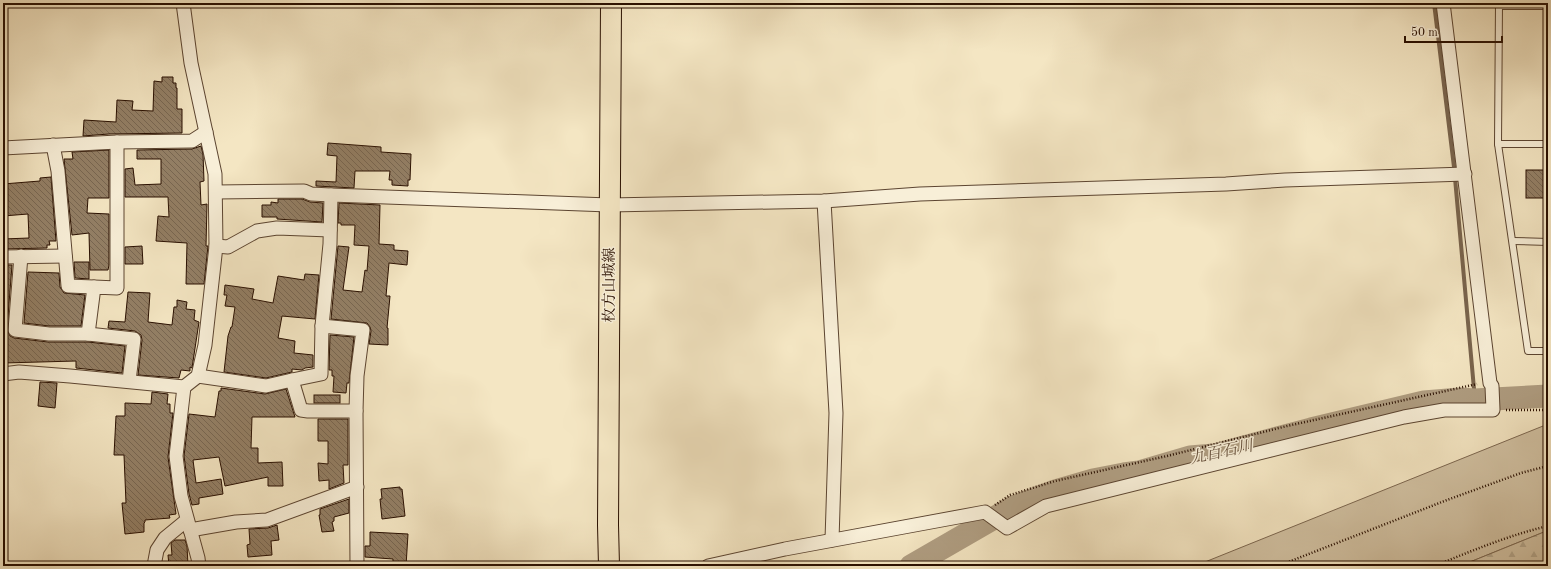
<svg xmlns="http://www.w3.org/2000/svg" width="1551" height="569" viewBox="0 0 1551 569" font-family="'Old Standard TT','Noto Serif JP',serif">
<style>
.grass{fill:#d1c1a2;stroke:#7d6851}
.forest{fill:url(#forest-firs);stroke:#7d6851}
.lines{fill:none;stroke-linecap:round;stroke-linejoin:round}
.stream{stroke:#79644d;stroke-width:4}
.river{stroke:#af9d81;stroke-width:23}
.building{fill:url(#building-back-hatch);stroke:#290f00}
.lane-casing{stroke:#5c4531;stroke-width:8}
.street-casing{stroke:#5c4531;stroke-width:15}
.primary-casing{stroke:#290f00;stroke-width:22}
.path{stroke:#290f00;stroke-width:2.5;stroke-dasharray:1 2;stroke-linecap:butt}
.lane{stroke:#f8efd8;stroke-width:6}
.street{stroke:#f8efd8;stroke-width:13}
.primary{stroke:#f4e6c3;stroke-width:20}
.labels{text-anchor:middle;stroke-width:3;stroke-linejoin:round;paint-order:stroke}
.street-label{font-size:15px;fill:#290f00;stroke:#f8efd8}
.water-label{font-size:16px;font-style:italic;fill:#654f3a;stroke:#f8efd8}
</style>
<defs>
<pattern id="forest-firs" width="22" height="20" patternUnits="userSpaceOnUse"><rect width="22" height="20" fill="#d1c1a2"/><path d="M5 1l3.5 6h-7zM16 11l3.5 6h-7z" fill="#b3a58a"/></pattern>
<pattern id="building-back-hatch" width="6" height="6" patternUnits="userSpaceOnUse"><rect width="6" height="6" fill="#937f65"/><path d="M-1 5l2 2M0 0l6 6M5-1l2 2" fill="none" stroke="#786651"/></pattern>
</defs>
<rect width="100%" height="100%" fill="#f4e6c3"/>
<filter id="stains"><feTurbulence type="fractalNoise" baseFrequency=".005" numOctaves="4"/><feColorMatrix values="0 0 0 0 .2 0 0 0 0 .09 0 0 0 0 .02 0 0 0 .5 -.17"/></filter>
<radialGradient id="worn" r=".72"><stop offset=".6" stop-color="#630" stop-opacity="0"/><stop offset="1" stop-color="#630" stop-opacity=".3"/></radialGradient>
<path class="grass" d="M 1548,424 L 1548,532 L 1544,532 L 1460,566 L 1195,566 Z"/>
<path class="forest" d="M 1544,532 L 1548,532 L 1548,566 L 1460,566 Z"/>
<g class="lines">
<path class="stream" d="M 1434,3 L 1454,167 L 1475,400"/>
<path class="river" d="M 911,566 L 1013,507 L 1055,491 L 1093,480 L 1124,474 L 1139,472 L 1190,457 L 1214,455 L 1311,429 L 1424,402 L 1460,399 L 1475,400 L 1548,396"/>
</g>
<g class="building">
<path d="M 162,77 L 173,77 L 173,83 L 176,83 L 176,88 L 177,88 L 177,109 L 182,109 L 182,133 L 109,134 L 83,136 L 84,120 L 116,122 L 117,100 L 133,101 L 132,110 L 153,111 L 154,81 L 162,82 Z"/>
<path d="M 328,143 L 381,147 L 381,152 L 411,154 L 410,180 L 408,180 L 408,186 L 392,185 L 392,180 L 389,180 L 390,171 L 355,171 L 354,188 L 316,186 L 316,181 L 336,182 L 337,156 L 327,155 Z"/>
<path d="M 201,146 L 203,154 L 204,181 L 200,182 L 201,205 L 207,204 L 206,246 L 208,246 L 204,284 L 186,284 L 187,243 L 156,241 L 158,216 L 169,217 L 168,197 L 125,197 L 125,169 L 133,168 L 135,185 L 161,184 L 161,159 L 137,159 L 137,150 L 192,149 Z"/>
<path d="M 109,150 L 109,198 L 88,198 L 87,213 L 109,214 L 109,265 L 108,270 L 90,270 L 89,233 L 72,235 L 64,159 L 73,159 L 72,152 Z"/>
<rect x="1526" y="170" width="22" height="28"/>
<path d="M 51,177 L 56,241 L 49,241 L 50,245 L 47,245 L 47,248 L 3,249 L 3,239 L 29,238 L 28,214 L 3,216 L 3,184 L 40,181 L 40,178 Z"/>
<path d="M 278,199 L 302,199 L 310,202 L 323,203 L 322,222 L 277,219 L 277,217 L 262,217 L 262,205 L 271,205 L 271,202 L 278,203 Z"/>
<path d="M 339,203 L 380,205 L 379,244 L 394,245 L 394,250 L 408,251 L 407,265 L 389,263 L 386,296 L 390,296 L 387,328 L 388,328 L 388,345 L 369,344 L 371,331 L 370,327 L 367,323 L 331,319 L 338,246 L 349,247 L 343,290 L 362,292 L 365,270 L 367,271 L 369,246 L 354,245 L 355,225 L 341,225 L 341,223 L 338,223 Z"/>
<path d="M 142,246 L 143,264 L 125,264 L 125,247 Z"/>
<path d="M 74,262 L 89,262 L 89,279 L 75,278 Z"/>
<path d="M 3,265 L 12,265 L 7,329 L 10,336 L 14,338 L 48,342 L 88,342 L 125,346 L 122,373 L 76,368 L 76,361 L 3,363 Z"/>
<path d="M 28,272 L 59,273 L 60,287 L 64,293 L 85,295 L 81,326 L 49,326 L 24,323 Z"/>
<path d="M 305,274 L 319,275 L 315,319 L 282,316 L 278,338 L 295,341 L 294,353 L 313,355 L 313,367 L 305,368 L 302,370 L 292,369 L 292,372 L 266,378 L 224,372 L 228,336 L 231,327 L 232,327 L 235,307 L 225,306 L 227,295 L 224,295 L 225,285 L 254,289 L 252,299 L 273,303 L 278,276 L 304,280 Z"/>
<path d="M 128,292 L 150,293 L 148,322 L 172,325 L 174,307 L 177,307 L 177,300 L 187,302 L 186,309 L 195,310 L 194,320 L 199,322 L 192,368 L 190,367 L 190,371 L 181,370 L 179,378 L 138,375 L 142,340 L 141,335 L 135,331 L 108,328 L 109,321 L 125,322 Z"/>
<path d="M 330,335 L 354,337 L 349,383 L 347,383 L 346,393 L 333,392 L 334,376 L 332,376 L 332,370 L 329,370 Z"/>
<path d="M 40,382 L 57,383 L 55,408 L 38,406 Z"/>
<path d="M 221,388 L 265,394 L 286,389 L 295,417 L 252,417 L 251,448 L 258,448 L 258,463 L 282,462 L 283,486 L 268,486 L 268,477 L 225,486 L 219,457 L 193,460 L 196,483 L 221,479 L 223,494 L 199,498 L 199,504 L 192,505 L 189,494 L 184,456 L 189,414 L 215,417 L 219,391 L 221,391 Z"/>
<path d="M 152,392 L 168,394 L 167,404 L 170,404 L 170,413 L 173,413 L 168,457 L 176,514 L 169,515 L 170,518 L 145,520 L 145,522 L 144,523 L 144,532 L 125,534 L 122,503 L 126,503 L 124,455 L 114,455 L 116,416 L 125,416 L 125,403 L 151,404 Z"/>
<rect x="314" y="395" width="26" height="8"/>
<path d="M 318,419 L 348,419 L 348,465 L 343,465 L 344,483 L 329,489 L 329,480 L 319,481 L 318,463 L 328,464 L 328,441 L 318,441 Z"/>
<path d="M 400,487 L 400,489 L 402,489 L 405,516 L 382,519 L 380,499 L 382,499 L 381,489 Z"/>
<path d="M 349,499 L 349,513 L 334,517 L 334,521 L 332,522 L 334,531 L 322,532 L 319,515 L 320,515 L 320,509 Z"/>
<path d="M 277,525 L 279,540 L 271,541 L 272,555 L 248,557 L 247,545 L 250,544 L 249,529 L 268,528 Z"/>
<path d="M 370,532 L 408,534 L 406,566 L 393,566 L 393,559 L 365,557 L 365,546 L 370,546 Z"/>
<path d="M 175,540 L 185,540 L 187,546 L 188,566 L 169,566 L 168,555 L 172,555 L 171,543 Z"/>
</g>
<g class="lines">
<defs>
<g id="lane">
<path d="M 1499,3 L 1498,144 L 1528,351 L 1548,351"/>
<path d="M 1499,6 L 1548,6"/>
<path d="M 1498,144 L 1548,144"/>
<path d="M 1513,241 L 1548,242"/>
</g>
<g id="street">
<path d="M 53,145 L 58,171 L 68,286 L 94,287"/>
<path d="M 3,148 L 117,142 L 192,141 L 206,132"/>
<path d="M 216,192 L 304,191 L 311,194 L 331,195 L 609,205 L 824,201 L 920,194 L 1226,184 L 1285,180 L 1465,174"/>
<path d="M 824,201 L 836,413 L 832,540"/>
<path d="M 216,246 L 228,247 L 257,231 L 277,228 L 330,230"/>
<path d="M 21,256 L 15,330 L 49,334 L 88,334 L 134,339 L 129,381"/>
<path d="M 3,257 L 65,256"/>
<path d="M 322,326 L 363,330 L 357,376 L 356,411 L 357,566"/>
<path d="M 88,334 L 94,287 L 117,288 L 117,142"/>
<path d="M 3,374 L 19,372 L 70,376 L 184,387 L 198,376 L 205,345 L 216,246 L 215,174 L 191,63 L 183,3"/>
<path d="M 198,376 L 266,386 L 292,380 L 301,410 L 308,411 L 356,411"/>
<path d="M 292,380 L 321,374 L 322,326 L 330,244 L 331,195"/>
<path d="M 184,387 L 176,456 L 181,496 L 198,558 L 199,566"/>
<path d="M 190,530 L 236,522 L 267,520 L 357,487"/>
<path d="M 154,566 L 157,550 L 165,538 L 187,520"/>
<path d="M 708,566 L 785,549 L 985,512 L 1007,528 L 1046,506 L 1404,417 L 1444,410 L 1493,410 L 1492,386 L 1490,383 L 1443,3"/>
</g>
<path id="primary" d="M 609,566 L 608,525 L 611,3"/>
</defs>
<use href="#lane" class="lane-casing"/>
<use href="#street" class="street-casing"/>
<use href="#primary" class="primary-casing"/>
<g class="path">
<path d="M 1506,410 L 1548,410"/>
<path d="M 995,505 L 1010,495 L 1055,481 L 1167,456 L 1287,426 L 1477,384"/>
<path d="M 1278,566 L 1447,500 L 1521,473 L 1548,466"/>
<path d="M 1434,566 C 1472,551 1509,535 1548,526"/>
</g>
<use href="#lane" class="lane"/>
<use href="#street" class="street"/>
<use href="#primary" class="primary"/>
</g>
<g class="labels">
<g class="street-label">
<text transform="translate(609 285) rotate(-90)" y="5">枚方山城線</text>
</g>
<g class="water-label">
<text transform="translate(1221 451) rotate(-12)" y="6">九百石川</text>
</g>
</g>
<rect width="1551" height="569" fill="none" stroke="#f4e6c3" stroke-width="16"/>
<rect x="4" y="4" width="1543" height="561" fill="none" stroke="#290f00" stroke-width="2"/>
<rect x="8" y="8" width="1535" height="553" fill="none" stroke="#290f00"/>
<path d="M1405 36v6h97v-6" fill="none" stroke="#290f00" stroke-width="2"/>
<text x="1411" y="36" font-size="12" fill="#290f00" stroke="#f8efd8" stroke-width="3" paint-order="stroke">50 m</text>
<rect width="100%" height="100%" filter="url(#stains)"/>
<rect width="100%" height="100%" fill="url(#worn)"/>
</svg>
